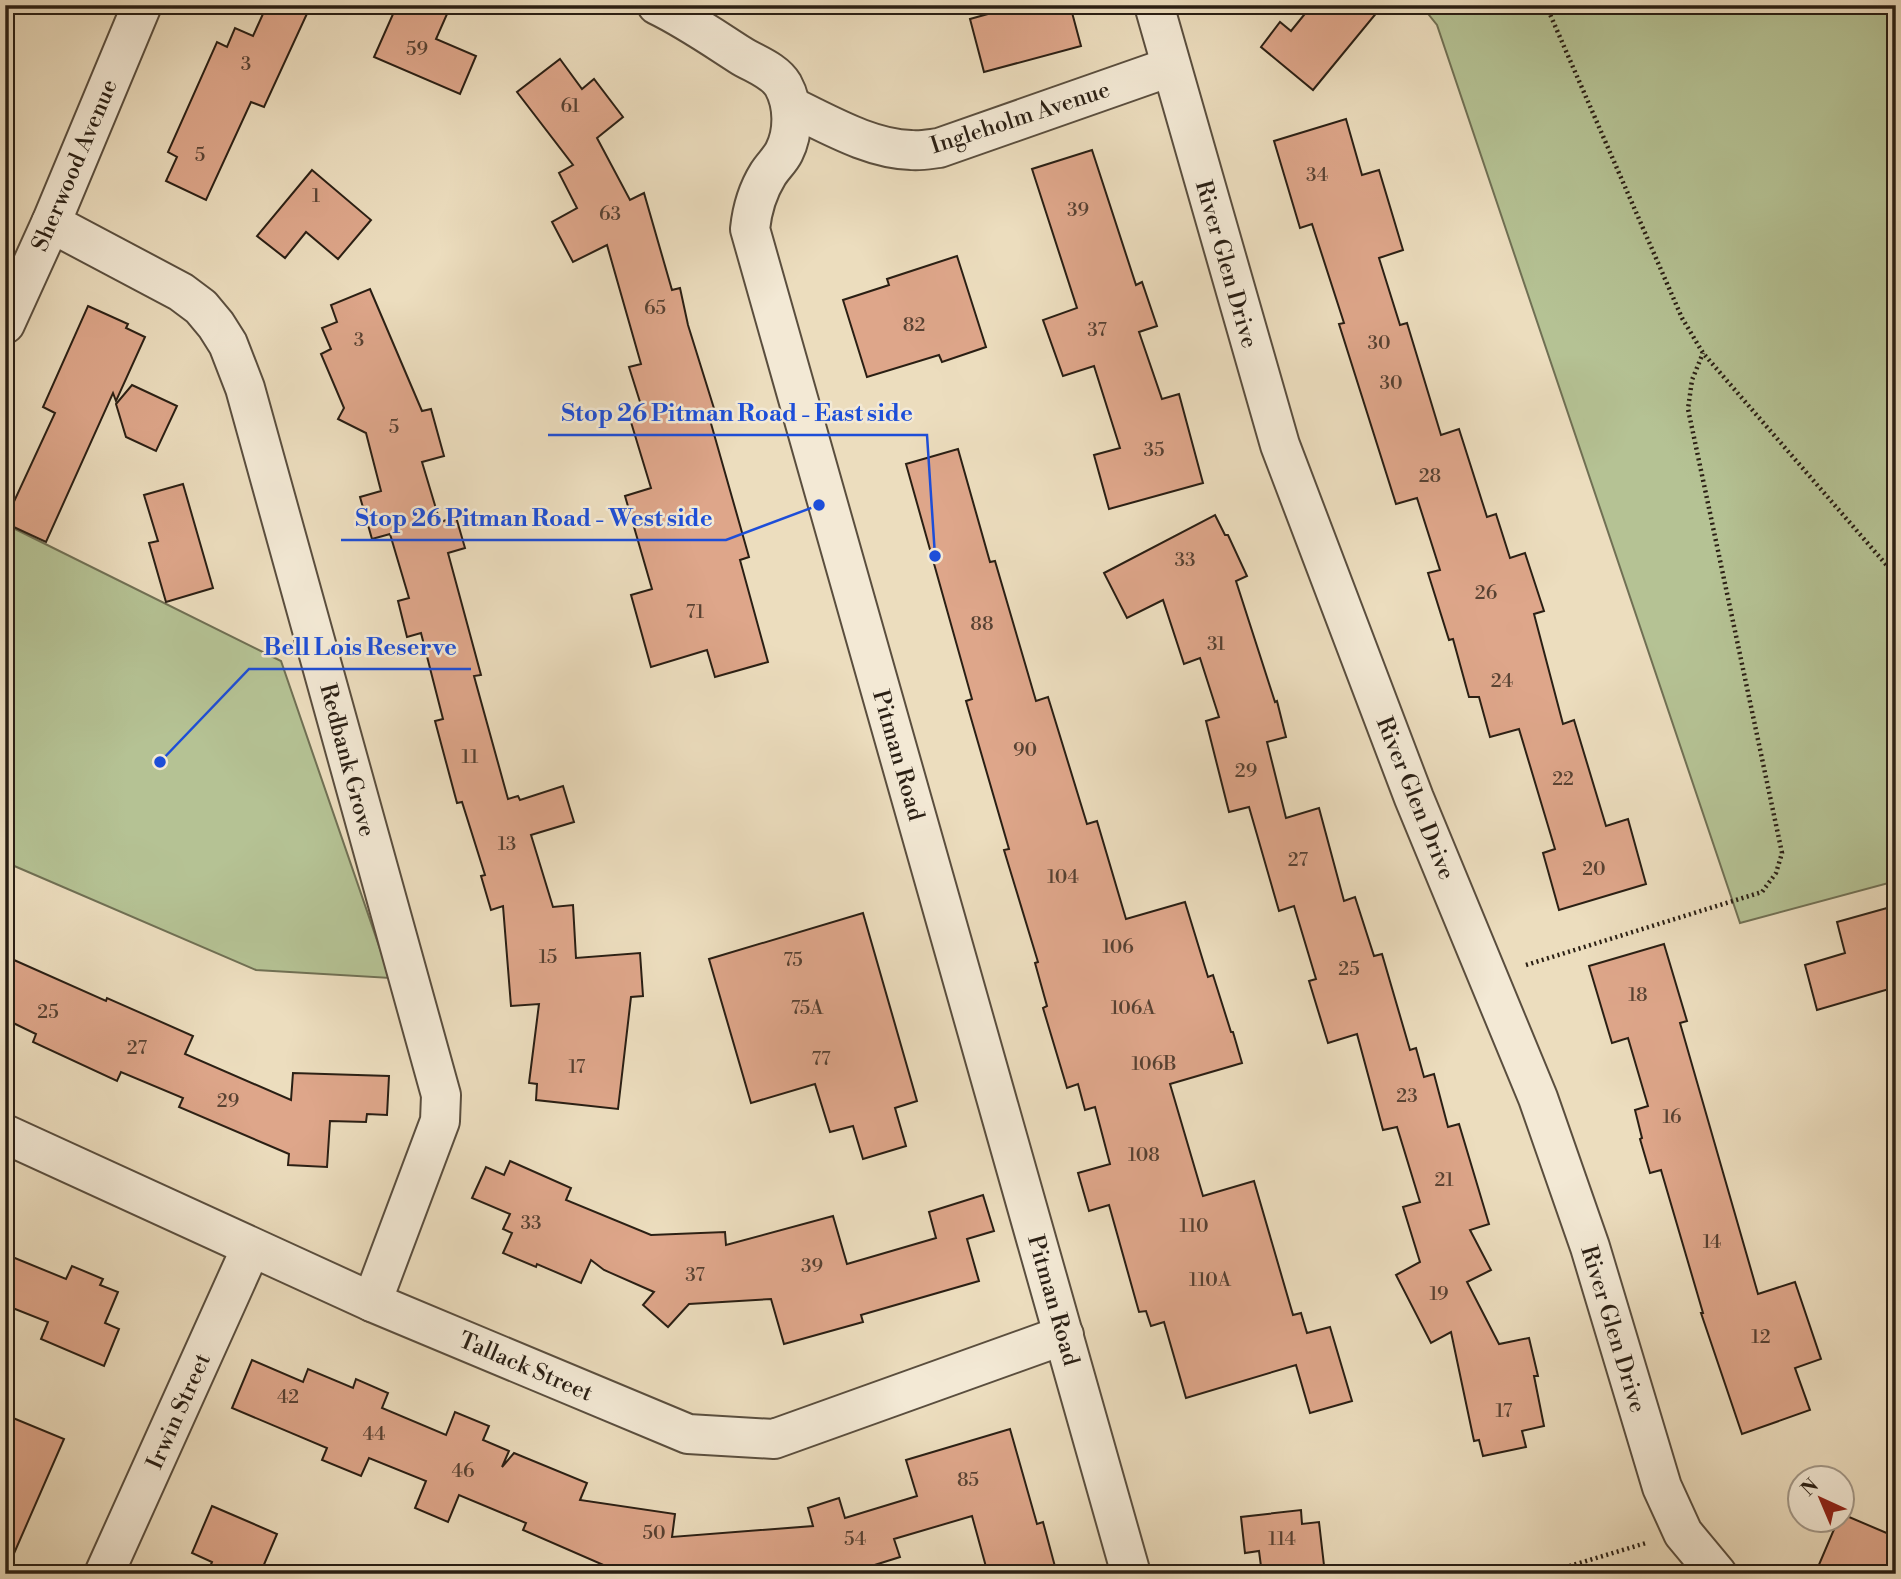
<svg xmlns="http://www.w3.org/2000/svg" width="1901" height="1579" viewBox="0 0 1901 1579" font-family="'Libre Bodoni',serif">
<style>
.green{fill:#b5c294;stroke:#707054;stroke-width:2}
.building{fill:#dea68a;stroke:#2a1f14;stroke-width:2}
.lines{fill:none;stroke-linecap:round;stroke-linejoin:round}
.street-casing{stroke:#5a4e3e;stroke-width:42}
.path{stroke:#2a1f14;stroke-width:4.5;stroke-dasharray:2 3.5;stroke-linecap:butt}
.street{stroke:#f3e9d5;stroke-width:38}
.labels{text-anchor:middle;stroke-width:5;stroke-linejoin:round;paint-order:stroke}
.number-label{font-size:19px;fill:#574132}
.street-label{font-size:23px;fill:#2a1f14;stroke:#f3e9d5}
.leader{fill:none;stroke:#1d4ed8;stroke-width:2.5}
.callout-dot{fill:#1d4ed8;stroke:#f3e9d5;stroke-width:2.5}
.callout-label{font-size:24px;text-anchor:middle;font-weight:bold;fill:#1d4ed8;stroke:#f3e9d5;stroke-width:5;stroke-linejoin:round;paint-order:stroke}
</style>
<rect width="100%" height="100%" fill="#ecddbe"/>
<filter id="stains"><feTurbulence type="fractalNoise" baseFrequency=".00286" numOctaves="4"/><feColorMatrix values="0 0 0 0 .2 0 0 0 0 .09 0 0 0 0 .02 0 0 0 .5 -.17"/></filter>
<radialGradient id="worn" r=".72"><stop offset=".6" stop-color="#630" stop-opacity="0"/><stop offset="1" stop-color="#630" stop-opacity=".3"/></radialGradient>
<g class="green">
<path d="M 1421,5 L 1896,5 L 1896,881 L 1740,923 L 1437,25 Z"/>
<path d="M 5,524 L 281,661 L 390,978 L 256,970 L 5,862 Z"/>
</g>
<g class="building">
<path d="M 267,5 L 311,5 L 264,107 L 251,102 L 206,200 L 166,181 L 177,157 L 168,152 L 217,42 L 227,47 L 235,28 L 253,36 Z"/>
<path d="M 397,5 L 451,5 L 436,39 L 476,56 L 460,94 L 374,57 Z"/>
<path d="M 993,5 L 1070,5 L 1081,46 L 984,72 L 970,19 L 995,12 Z"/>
<path d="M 1312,5 L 1383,5 L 1313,90 L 1261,47 L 1280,22 L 1291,31 Z"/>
<path d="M 560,59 L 582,89 L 594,79 L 623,117 L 597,138 L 630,200 L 644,193 L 672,290 L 680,288 L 688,325 L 717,418 L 710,420 L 749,557 L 740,560 L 768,662 L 715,677 L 707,650 L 651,667 L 631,595 L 652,589 L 625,496 L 651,488 L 627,409 L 641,405 L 629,367 L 641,364 L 607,245 L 573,262 L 552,222 L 577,208 L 559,173 L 573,165 L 517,92 Z"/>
<path d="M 1346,119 L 1362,175 L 1379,170 L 1403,250 L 1379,258 L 1400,325 L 1407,323 L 1441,435 L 1459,429 L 1487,517 L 1496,514 L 1510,558 L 1525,553 L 1544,611 L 1534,614 L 1563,724 L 1574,720 L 1606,826 L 1628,819 L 1646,884 L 1559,910 L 1543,853 L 1555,849 L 1519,729 L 1490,737 L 1479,697 L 1469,697 L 1453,639 L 1449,640 L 1428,573 L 1440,570 L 1417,498 L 1396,504 L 1339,324 L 1344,323 L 1312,224 L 1300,228 L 1274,141 Z"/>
<path d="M 1092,150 L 1136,285 L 1142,282 L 1157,326 L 1139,332 L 1162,399 L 1179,394 L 1203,483 L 1109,509 L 1094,455 L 1120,448 L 1094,366 L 1063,376 L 1043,320 L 1077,308 L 1032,169 Z"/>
<path d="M 312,170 L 371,220 L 338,259 L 306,232 L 285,258 L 257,236 Z"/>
<path d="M 957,256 L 986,347 L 942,362 L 939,355 L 867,377 L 843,300 L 889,285 L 887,279 Z"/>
<path d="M 370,289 L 422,411 L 431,409 L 444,456 L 422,462 L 440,522 L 456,517 L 465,548 L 448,553 L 481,675 L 474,676 L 508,799 L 518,796 L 520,800 L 563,786 L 574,822 L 531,835 L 553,907 L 573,905 L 576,958 L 640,953 L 643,996 L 631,997 L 618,1109 L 536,1100 L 537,1084 L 529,1083 L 539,1004 L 511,1006 L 503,906 L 491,910 L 481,876 L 485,875 L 462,802 L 457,803 L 435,721 L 443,719 L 421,633 L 407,637 L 398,601 L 409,598 L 390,534 L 372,539 L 360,497 L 381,491 L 366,433 L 338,419 L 344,408 L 321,354 L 331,349 L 322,328 L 337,322 L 331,305 Z"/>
<path d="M 88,306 L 128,324 L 126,328 L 145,337 L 116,401 L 113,393 L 46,542 L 5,523 L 5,521 L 55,413 L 43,407 Z"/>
<path d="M 132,385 L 177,406 L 156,451 L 126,437 L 116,404 Z"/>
<path d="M 958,449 L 990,562 L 995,561 L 1036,701 L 1048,697 L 1087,824 L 1097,821 L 1126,919 L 1185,902 L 1208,977 L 1213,975 L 1231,1032 L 1233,1032 L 1242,1063 L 1170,1084 L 1203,1196 L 1254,1181 L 1293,1315 L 1301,1313 L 1307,1333 L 1330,1327 L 1352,1401 L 1310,1413 L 1296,1365 L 1186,1398 L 1164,1322 L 1151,1326 L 1146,1311 L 1139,1312 L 1109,1205 L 1089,1211 L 1078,1173 L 1110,1164 L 1095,1107 L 1085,1110 L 1078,1084 L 1067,1088 L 1043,1008 L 1047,1006 L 1035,963 L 1038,962 L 1004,850 L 1009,849 L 966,701 L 972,699 L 906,464 Z"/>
<path d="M 183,484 L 213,588 L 166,602 L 149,543 L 158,541 L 144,495 Z"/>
<path d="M 1215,515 L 1225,535 L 1228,535 L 1247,576 L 1236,581 L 1275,702 L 1277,701 L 1286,737 L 1267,742 L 1286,818 L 1319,808 L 1344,901 L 1355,897 L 1374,956 L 1382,954 L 1410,1050 L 1416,1048 L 1424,1077 L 1434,1074 L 1448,1127 L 1459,1124 L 1489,1224 L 1470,1230 L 1491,1270 L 1467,1282 L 1499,1344 L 1529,1338 L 1538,1376 L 1534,1376 L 1544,1426 L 1522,1431 L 1526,1447 L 1483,1456 L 1479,1440 L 1474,1441 L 1451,1332 L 1431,1343 L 1396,1275 L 1420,1262 L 1403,1207 L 1420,1202 L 1397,1127 L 1383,1130 L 1357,1034 L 1328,1043 L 1309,981 L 1316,979 L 1294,906 L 1279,911 L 1249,807 L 1229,812 L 1206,721 L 1219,717 L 1200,658 L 1184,664 L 1163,600 L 1127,618 L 1104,573 Z"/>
<path d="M 1887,908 L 1896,940 L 1896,987 L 1817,1010 L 1805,965 L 1845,953 L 1837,922 Z"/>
<path d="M 863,913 L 917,1101 L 895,1108 L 906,1146 L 863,1159 L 853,1126 L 830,1132 L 815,1084 L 751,1103 L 709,959 Z"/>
<path d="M 1664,944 L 1687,1021 L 1680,1023 L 1758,1294 L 1795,1282 L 1821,1359 L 1795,1368 L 1810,1410 L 1742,1434 L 1701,1313 L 1703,1313 L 1661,1170 L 1650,1173 L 1640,1139 L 1642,1138 L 1635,1110 L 1648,1106 L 1628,1038 L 1612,1043 L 1589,966 Z"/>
<path d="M 5,956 L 106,1001 L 107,998 L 193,1036 L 185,1054 L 291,1100 L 293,1073 L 389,1076 L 387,1115 L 367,1114 L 366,1122 L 330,1121 L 327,1167 L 288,1165 L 289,1154 L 179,1107 L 183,1098 L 121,1072 L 117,1081 L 33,1042 L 36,1034 L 5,1019 Z"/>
<path d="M 510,1161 L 571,1188 L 566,1200 L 651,1235 L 725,1232 L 726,1245 L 833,1216 L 847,1264 L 936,1238 L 929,1212 L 983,1195 L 994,1231 L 967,1239 L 979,1281 L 861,1315 L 863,1322 L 784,1344 L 771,1299 L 689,1304 L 668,1327 L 643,1305 L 654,1292 L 604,1270 L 591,1260 L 581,1283 L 537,1264 L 536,1267 L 503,1253 L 512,1233 L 503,1229 L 510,1214 L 472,1198 L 486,1167 L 504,1175 Z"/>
<path d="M 5,1254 L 66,1279 L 72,1266 L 103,1279 L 100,1285 L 118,1292 L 105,1323 L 119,1329 L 104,1366 L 41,1339 L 48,1322 L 5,1305 Z"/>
<path d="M 252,1360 L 303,1382 L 308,1369 L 353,1388 L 356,1379 L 388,1393 L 382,1408 L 446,1435 L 455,1412 L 489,1426 L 483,1440 L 509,1451 L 502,1467 L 514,1453 L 587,1483 L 580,1500 L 675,1514 L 672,1537 L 813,1526 L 808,1508 L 839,1498 L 845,1518 L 917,1496 L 906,1460 L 1010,1429 L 1037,1524 L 1043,1522 L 1057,1574 L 988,1574 L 972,1516 L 894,1539 L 900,1557 L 846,1574 L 624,1574 L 523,1530 L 526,1523 L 459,1495 L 448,1522 L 415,1508 L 426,1481 L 369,1458 L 361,1476 L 322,1460 L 327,1448 L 232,1408 Z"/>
<path d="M 13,1418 L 64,1439 L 5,1574 L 5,1435 Z"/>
<path d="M 212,1506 L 277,1534 L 260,1574 L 207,1574 L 212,1562 L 192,1553 Z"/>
<path d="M 1301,1510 L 1302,1524 L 1319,1522 L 1325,1574 L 1262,1574 L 1259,1551 L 1245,1553 L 1241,1517 Z"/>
<path d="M 1842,1514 L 1896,1537 L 1896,1574 L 1815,1574 L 1838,1520 L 1842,1520 Z"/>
</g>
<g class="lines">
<defs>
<g id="street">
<path d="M 657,5 C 686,19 712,37 740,55 C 754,64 774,70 783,85 C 794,105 794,132 784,152 C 780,160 773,166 768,174 C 758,190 752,210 750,229 L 1131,1574"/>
<path d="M 1154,5 L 1280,445 L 1414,798 L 1538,1098 L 1590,1247 L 1662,1487 L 1683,1533 L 1717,1574"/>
<path d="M 792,107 C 828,124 870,149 911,150 C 920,151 930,149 939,148 L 1170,67"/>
<path d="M 51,223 L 181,292 L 201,307 L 216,325 L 228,344 L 245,388 L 441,1095 L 440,1121 L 372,1302"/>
<path d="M 5,324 L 51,223 L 142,5"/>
<path d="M 5,1134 L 372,1302 L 688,1434 L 774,1439 L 1064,1335"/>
<path d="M 104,1574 L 251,1248"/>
</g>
</defs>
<use href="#street" class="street-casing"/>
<g class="path">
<path d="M 1546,5 L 1682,318 L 1703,353 L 1896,576"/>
<path d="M 1526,965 L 1762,892 L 1776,873 L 1782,853 L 1688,409 L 1692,380 L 1703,353"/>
<path d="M 1543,1574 L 1646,1543"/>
</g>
<use href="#street" class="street"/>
</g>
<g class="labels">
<g class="number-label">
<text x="417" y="55">59</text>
<text x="246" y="70">3</text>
<text x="570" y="112">61</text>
<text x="200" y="161">5</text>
<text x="1317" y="181">34</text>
<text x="316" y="202">1</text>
<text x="1078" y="216">39</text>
<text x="610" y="220">63</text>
<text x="655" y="314">65</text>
<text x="914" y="331">82</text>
<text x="1097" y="336">37</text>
<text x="359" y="346">3</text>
<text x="1379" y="349">30</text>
<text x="1391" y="389">30</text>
<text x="394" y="433">5</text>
<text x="1154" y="456">35</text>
<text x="1430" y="482">28</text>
<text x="1185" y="566">33</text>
<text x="1486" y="599">26</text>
<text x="695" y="618">71</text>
<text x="982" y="630">88</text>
<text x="1216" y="650">31</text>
<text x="1502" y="687">24</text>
<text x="1025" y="756">90</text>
<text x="470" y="763">11</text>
<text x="1246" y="777">29</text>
<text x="1563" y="785">22</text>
<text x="507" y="850">13</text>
<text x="1298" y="866">27</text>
<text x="1594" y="875">20</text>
<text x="1063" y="883">104</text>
<text x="1118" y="953">106</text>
<text x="548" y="963">15</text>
<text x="793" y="966">75</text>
<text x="1349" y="975">25</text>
<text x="1638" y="1001">18</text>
<text x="807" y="1014">75A</text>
<text x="1133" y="1014">106A</text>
<text x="48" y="1018">25</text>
<text x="137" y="1054">27</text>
<text x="821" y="1065">77</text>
<text x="1154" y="1070">106B</text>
<text x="577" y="1073">17</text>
<text x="1407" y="1102">23</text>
<text x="228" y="1107">29</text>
<text x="1672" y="1123">16</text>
<text x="1144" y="1161">108</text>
<text x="1444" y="1186">21</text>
<text x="531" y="1229">33</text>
<text x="1194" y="1232">110</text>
<text x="1712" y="1248">14</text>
<text x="812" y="1272">39</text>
<text x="695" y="1281">37</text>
<text x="1210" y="1286">110A</text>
<text x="1439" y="1300">19</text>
<text x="1761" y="1343">12</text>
<text x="288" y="1403">42</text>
<text x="1504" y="1417">17</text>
<text x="374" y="1440">44</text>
<text x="463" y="1477">46</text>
<text x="968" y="1486">85</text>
<text x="654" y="1539">50</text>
<text x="855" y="1545">54</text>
<text x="1282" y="1545">114</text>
</g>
<g class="street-label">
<text transform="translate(1020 117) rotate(-18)" y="8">Ingleholm Avenue</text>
<text transform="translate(74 165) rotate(-67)" y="8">Sherwood Avenue</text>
<text transform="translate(1227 264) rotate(74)" y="8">River Glen Drive</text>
<text transform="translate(899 755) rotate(74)" y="8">Pitman Road</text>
<text transform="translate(348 760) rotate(75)" y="8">Redbank Grove</text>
<text transform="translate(1416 798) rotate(68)" y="8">River Glen Drive</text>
<text transform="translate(1054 1300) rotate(74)" y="8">Pitman Road</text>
<text transform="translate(1614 1329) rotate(73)" y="8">River Glen Drive</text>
<text transform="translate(526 1366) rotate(23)" y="8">Tallack Street</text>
<text transform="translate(178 1411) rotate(-66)" y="8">Irwin Street</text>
</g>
</g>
<path class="leader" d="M935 556L927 435H548M819 505L726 540H341M160 762L249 669H471"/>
<g class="callout-dot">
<circle cx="935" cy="556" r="7"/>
<circle cx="819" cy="505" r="7"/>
<circle cx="160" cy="762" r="7"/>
</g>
<g class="callout-label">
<text x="737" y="421">Stop 26 Pitman Road - East side</text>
<text x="534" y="526">Stop 26 Pitman Road - West side</text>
<text x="360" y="655">Bell Lois Reserve</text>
</g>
<rect width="1901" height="1579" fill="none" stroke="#ecddbe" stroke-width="28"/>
<rect x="7" y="7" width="1887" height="1565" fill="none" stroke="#2a1f14" stroke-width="3.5"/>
<rect x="14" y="14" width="1873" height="1551" fill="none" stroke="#2a1f14" stroke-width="2"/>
<g transform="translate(1821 1499) rotate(316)"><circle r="33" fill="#f3e9d5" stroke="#a39888" stroke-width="2"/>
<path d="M0-5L12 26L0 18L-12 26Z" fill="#8f2418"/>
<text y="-10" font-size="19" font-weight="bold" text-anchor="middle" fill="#2a1f14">N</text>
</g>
<rect width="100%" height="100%" filter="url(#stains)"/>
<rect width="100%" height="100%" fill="url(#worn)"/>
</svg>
